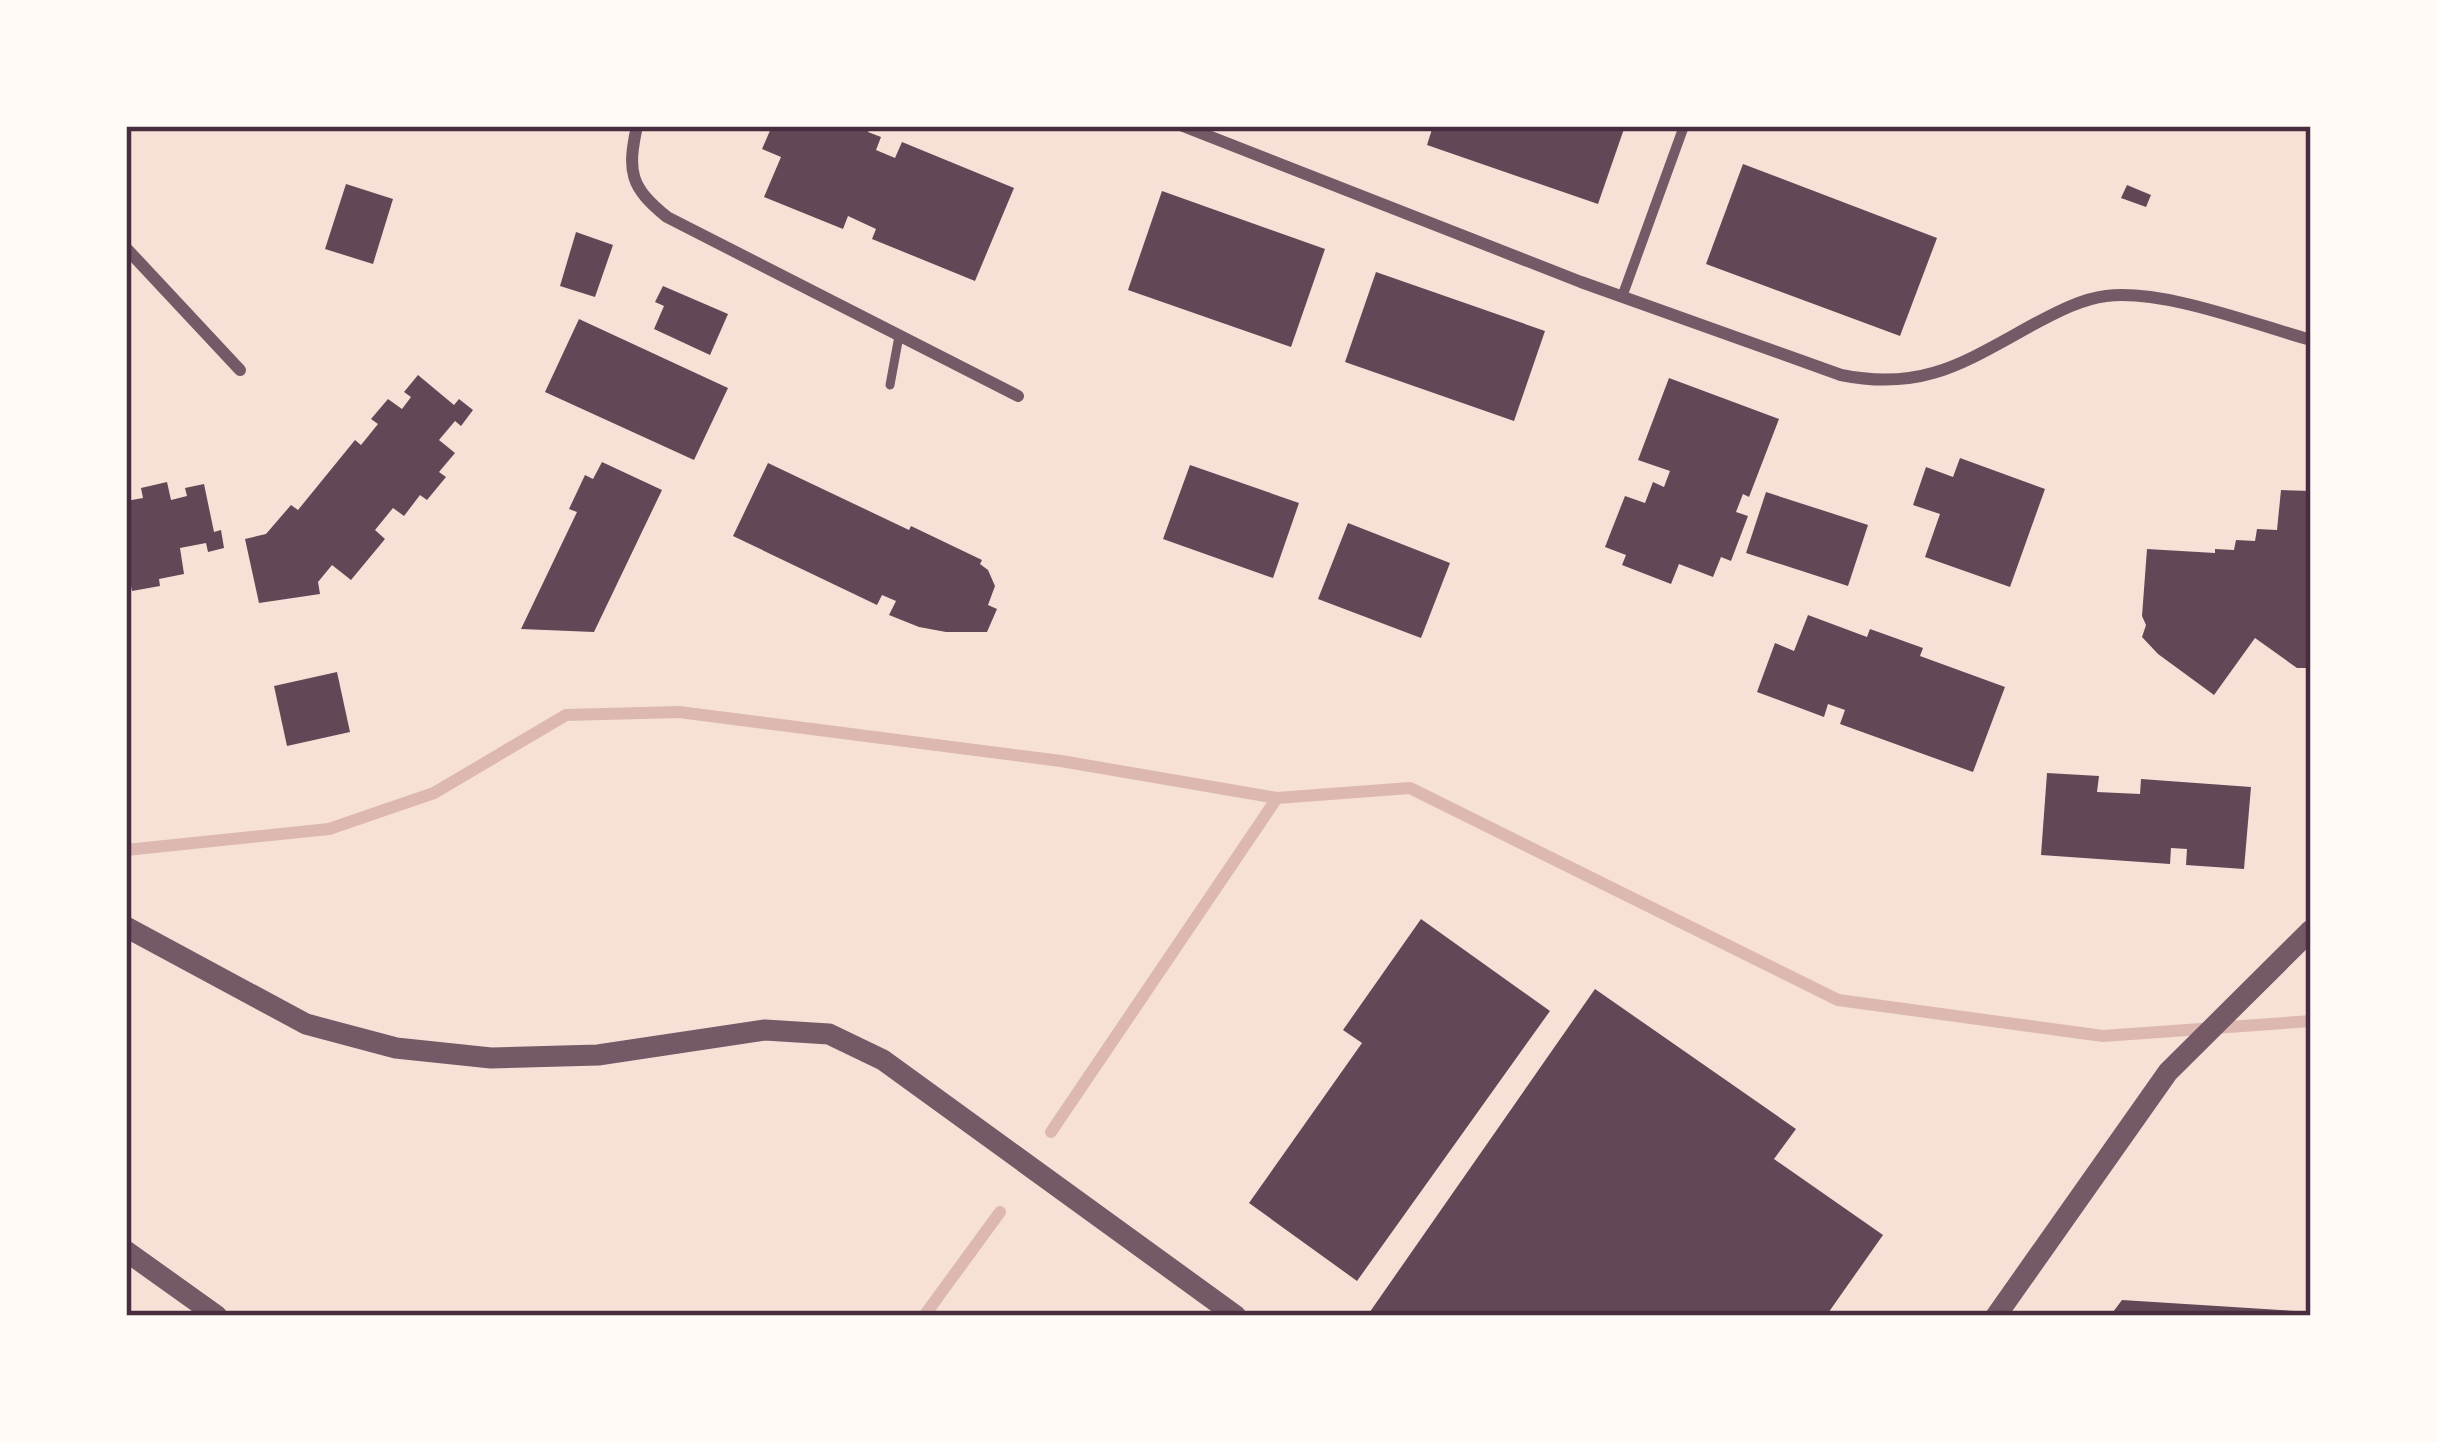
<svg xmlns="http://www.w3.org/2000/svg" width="2437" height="1442" viewBox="0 0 2437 1442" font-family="Rubik,sans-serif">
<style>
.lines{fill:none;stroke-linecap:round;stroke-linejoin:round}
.stream{stroke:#dcb8b0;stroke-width:12}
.building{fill:#644757}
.service{stroke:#755966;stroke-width:9}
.pedestrian{stroke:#755966;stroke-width:10}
.minor{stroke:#755966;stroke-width:12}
.tertiary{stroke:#755966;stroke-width:21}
.neatline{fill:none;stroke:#4a2c40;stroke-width:4.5}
</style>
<rect width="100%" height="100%" fill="#f7e1d7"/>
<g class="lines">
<g class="stream">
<path d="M 126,850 L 329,829 L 434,793 L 566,715 L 679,712 L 1061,761 L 1277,798"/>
<path d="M 1051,1132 L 1277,798 L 1410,788 L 1838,1000 L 2103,1036 L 2311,1021"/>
<path d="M 924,1316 L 1000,1212"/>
</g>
</g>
<g class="building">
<path d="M 772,126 L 870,126 L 868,132 L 881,137 L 876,150 L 895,158 L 902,142 L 1014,188 L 975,281 L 872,239 L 876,229 L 848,216 L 843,229 L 764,197 L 781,157 L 762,149 Z"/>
<path d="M 1433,126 L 1625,126 L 1598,204 L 1427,145 Z"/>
<path d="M 1743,164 L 1937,238 L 1900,336 L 1706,264 Z"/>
<path d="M 346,184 L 393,199 L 373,264 L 325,249 Z"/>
<path d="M 2127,185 L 2151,195 L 2146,207 L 2121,198 Z"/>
<path d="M 1162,191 L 1325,249 L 1291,347 L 1128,290 Z"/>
<path d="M 576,232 L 613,245 L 595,297 L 560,286 Z"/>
<path d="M 1376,272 L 1545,331 L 1514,421 L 1345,362 Z"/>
<path d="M 663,286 L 728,314 L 710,355 L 654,329 L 664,306 L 655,302 Z"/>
<path d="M 579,319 L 728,388 L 694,460 L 545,392 Z"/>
<path d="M 418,375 L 454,405 L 459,399 L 473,410 L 461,426 L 455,421 L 439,440 L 455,453 L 439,472 L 446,477 L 427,500 L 420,495 L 404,516 L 393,508 L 375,530 L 385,539 L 351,580 L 332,565 L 318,582 L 320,594 L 259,603 L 245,539 L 266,534 L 291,505 L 298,510 L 355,440 L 361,445 L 378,424 L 371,419 L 388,399 L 402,409 L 411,397 L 404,392 Z"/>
<path d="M 1669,378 L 1779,419 L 1749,497 L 1743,494 L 1736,512 L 1748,516 L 1731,561 L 1721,557 L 1713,577 L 1679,564 L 1671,584 L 1622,565 L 1626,555 L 1605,547 L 1625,496 L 1645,503 L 1653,482 L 1664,487 L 1670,471 L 1638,460 Z"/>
<path d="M 1960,458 L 2045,489 L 2010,587 L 1925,557 L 1940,514 L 1913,505 L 1926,467 L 1953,477 Z"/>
<path d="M 602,462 L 662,490 L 594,632 L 521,629 L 577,512 L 569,509 L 585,475 L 593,479 Z"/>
<path d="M 768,463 L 909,530 L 911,526 L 982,560 L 980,564 L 988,570 L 995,586 L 988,605 L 997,609 L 987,632 L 946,632 L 919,627 L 889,615 L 896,601 L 882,595 L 877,605 L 733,536 Z"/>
<path d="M 1190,465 L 1299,503 L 1273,578 L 1163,539 Z"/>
<path d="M 167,482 L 171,500 L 187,496 L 185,488 L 204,484 L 214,532 L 221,530 L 224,548 L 208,552 L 206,543 L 180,548 L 184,574 L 159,579 L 160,586 L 132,591 L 131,586 L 126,587 L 126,501 L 143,498 L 141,488 Z"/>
<path d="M 2281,490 L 2311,491 L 2311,668 L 2297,668 L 2255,638 L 2214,695 L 2158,654 L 2142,637 L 2146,625 L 2142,616 L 2147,549 L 2215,553 L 2215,549 L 2234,550 L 2236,540 L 2255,541 L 2257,529 L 2277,530 Z"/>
<path d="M 1766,492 L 1868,525 L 1848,586 L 1746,553 Z"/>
<path d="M 1348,523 L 1450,563 L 1421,638 L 1318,599 Z"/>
<path d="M 1808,615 L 1867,637 L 1870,629 L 1923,648 L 1920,656 L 2005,687 L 1973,772 L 1840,724 L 1845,710 L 1828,704 L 1824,717 L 1757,692 L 1775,643 L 1794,651 Z"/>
<path d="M 337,672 L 350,732 L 287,746 L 274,686 Z"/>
<path d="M 2047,773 L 2099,776 L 2097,792 L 2140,794 L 2141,779 L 2251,787 L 2244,869 L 2186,865 L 2187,849 L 2171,848 L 2170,864 L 2041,855 Z"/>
<path d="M 1421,919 L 1550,1011 L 1357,1281 L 1249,1203 L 1362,1043 L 1343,1030 Z"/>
<path d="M 1595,989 L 1796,1129 L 1774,1159 L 1883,1235 L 1826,1316 L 1367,1316 Z"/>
<path d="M 2122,1300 L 2311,1312 L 2311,1316 L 2110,1316 Z"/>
</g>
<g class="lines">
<path class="service" d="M 890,385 L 899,336"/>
<path class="pedestrian" d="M 1622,297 L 1684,126"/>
<g class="minor">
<path d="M 637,126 C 627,172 630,187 667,217 L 1018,396"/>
<path d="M 1183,126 L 1581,282 L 1841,375 C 1925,392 1966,361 2038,322 C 2059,311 2082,299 2106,296 C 2164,289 2253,324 2311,340"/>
<path d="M 126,248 L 240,370"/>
</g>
<g class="tertiary">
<path d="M 126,927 L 306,1024 L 396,1048 L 491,1058 L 598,1055 L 765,1030 L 829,1034 L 883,1060 L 1236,1316"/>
<path d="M 126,1251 L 217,1316"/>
<path d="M 1996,1316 L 2168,1072 L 2311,930"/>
</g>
</g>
<rect width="2437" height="1442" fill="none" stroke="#fffaf5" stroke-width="258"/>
<rect x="129" y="129" width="2179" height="1184" class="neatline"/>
</svg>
